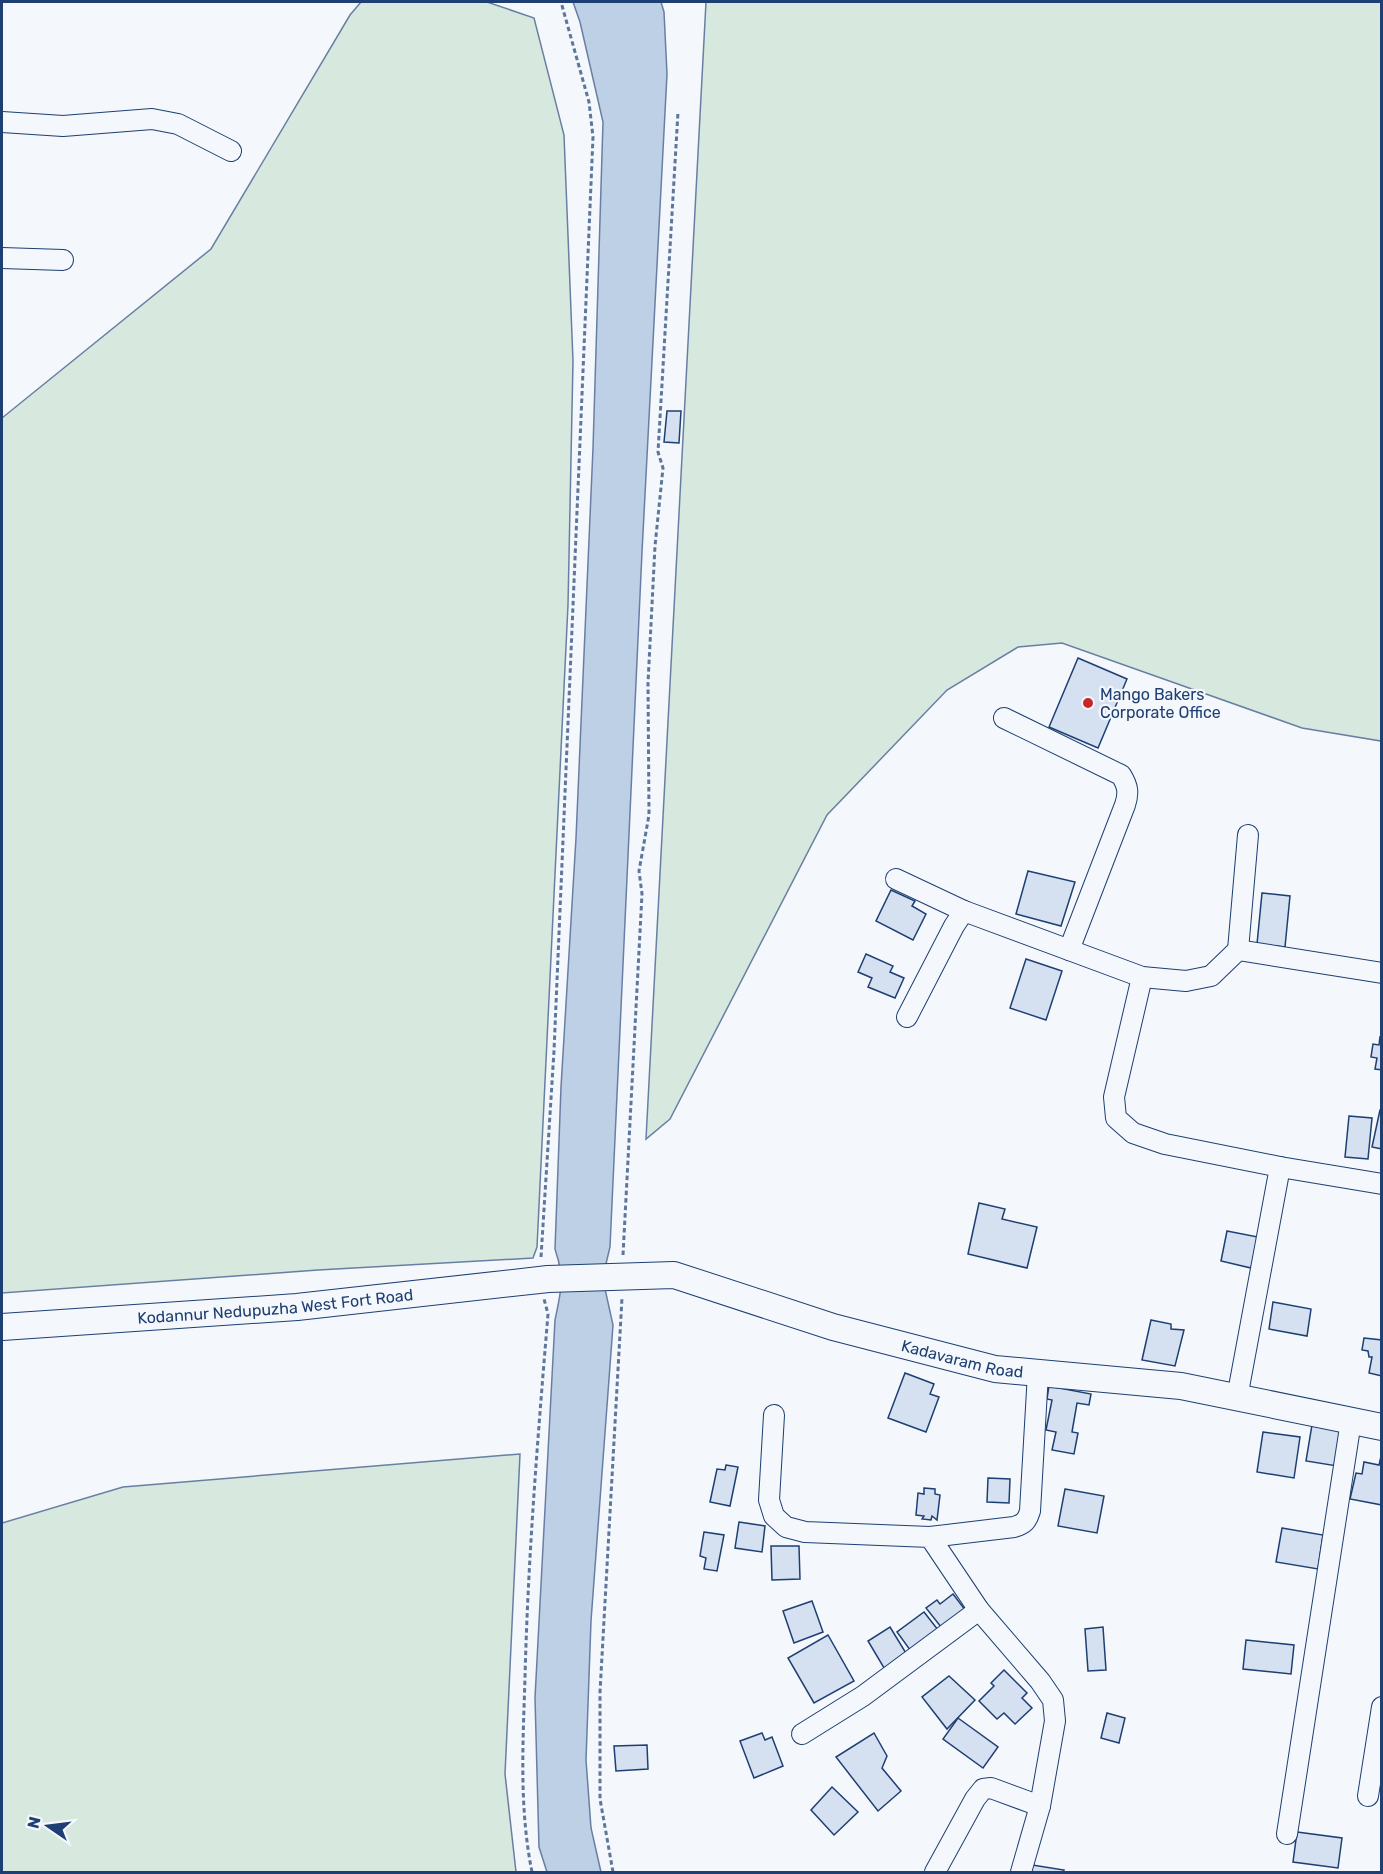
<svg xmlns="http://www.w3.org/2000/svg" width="1383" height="1874" viewBox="0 0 1383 1874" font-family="Rubik,sans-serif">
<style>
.green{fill:#d7e8df;stroke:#687fa3;stroke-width:1.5}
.water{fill:#bed0e5;stroke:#687fa3;stroke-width:1.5}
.building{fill:#d5e0f0;stroke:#1d3f73;stroke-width:1.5}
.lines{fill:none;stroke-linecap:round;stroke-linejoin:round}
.minor-casing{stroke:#1d3f73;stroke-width:22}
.major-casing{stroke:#1d3f73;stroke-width:28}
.path{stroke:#5e769c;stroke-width:3;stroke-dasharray:4.5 3;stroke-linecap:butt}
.minor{stroke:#f4f7fb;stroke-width:20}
.major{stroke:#f4f7fb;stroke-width:26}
.poi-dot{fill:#c62828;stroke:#f4f7fb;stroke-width:2}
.labels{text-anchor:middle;stroke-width:4.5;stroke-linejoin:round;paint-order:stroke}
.poi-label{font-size:16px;fill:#1d3f73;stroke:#f4f7fb;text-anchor:start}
.street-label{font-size:16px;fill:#1d3f73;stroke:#f4f7fb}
</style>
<rect width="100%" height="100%" fill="#f4f7fb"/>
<g class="green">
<path d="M 361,2 L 487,2 L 534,18 L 564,135 L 573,361 L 568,605 L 537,1247 L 533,1258 L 318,1270 L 2,1293 L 2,418 L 211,249 L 350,15 Z"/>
<path d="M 706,2 L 1381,2 L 1381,741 L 1302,728 L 1062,643 L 1018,647 L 947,690 L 827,815 L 670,1119 L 646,1139 Z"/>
<path d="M 520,1454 L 505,1774 L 516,1872 L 2,1872 L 2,1523 L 123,1487 Z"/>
</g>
<path class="water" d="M 573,2 L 661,2 L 664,12 L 667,74 L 642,552 L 610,1247 L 605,1268 L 605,1289 L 613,1325 L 591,1621 L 586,1760 L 591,1828 L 601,1872 L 547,1872 L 539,1847 L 535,1698 L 555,1320 C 561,1292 565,1278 555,1249 L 561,1087 L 576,838 L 593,448 L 603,122 L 580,22 Z"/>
<g class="building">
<path d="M 667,411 L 681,411 L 679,443 L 664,442 Z"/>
<path d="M 1078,658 L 1127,679 L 1098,748 L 1049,727 Z"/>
<path d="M 1028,871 L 1075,882 L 1061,926 L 1016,914 Z"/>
<path d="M 891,890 L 915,901 L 912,906 L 926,914 L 913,940 L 876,921 Z"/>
<path d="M 1262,893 L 1290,896 L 1285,947 L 1257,944 Z"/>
<path d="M 866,954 L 893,966 L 890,972 L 904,978 L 895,998 L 868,987 L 872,978 L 858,972 Z"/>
<path d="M 1026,959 L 1062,971 L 1046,1020 L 1010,1008 Z"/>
<path d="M 1380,1037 L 1382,1038 L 1382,1070 L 1375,1069 L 1377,1058 L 1371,1057 L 1373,1044 L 1379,1045 Z"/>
<path d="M 1380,1110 L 1382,1110 L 1382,1149 L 1372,1147 Z"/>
<path d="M 1349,1116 L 1372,1118 L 1368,1159 L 1345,1157 Z"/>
<path d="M 979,1203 L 1005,1209 L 1002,1219 L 1037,1227 L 1027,1268 L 968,1254 Z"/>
<path d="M 1227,1231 L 1258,1237 L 1251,1268 L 1221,1261 Z"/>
<path d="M 1273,1302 L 1311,1309 L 1307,1336 L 1269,1329 Z"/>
<path d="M 1151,1320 L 1171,1324 L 1171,1329 L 1184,1330 L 1175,1366 L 1142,1360 Z"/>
<path d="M 1364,1338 L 1382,1340 L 1382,1376 L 1369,1373 L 1372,1357 L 1369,1357 L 1368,1351 L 1362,1350 Z"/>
<path d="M 905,1373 L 934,1384 L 930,1394 L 939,1397 L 926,1432 L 888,1418 Z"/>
<path d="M 1049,1386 L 1091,1394 L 1089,1405 L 1077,1403 L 1072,1432 L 1078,1433 L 1074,1454 L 1052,1450 L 1056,1432 L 1046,1430 L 1052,1400 L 1047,1399 Z"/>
<path d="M 1312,1425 L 1344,1431 L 1337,1466 L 1306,1461 Z"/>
<path d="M 1263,1432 L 1300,1437 L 1294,1478 L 1257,1472 Z"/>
<path d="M 1382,1452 L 1382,1505 L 1350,1499 L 1356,1473 L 1362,1474 L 1364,1462 L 1379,1465 Z"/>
<path d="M 726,1465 L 738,1467 L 730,1506 L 710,1502 L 717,1469 L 725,1470 Z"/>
<path d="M 988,1478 L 1010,1479 L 1009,1503 L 987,1502 Z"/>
<path d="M 924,1488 L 935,1489 L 935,1494 L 940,1495 L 937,1520 L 932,1516 L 931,1520 L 922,1519 L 924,1516 L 916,1515 L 918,1493 L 924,1494 Z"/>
<path d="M 1065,1489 L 1104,1496 L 1097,1533 L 1058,1526 Z"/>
<path d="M 739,1522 L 765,1526 L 762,1552 L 735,1548 Z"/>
<path d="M 1282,1528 L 1323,1535 L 1318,1569 L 1276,1562 Z"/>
<path d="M 704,1532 L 724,1535 L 717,1571 L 704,1569 L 706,1558 L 700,1556 Z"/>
<path d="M 771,1546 L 799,1546 L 800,1579 L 772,1580 Z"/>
<path d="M 953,1594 L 969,1615 L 945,1632 L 926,1608 L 937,1600 L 940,1604 Z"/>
<path d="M 812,1601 L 823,1632 L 794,1643 L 783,1611 Z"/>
<path d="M 924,1612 L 942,1635 L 913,1654 L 897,1632 Z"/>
<path d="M 890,1627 L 909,1658 L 887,1673 L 868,1641 Z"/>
<path d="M 1103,1627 L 1106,1670 L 1088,1671 L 1085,1629 Z"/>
<path d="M 828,1635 L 854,1681 L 814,1703 L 788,1658 Z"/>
<path d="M 1246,1640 L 1294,1645 L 1291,1674 L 1243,1669 Z"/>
<path d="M 1004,1670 L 1027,1693 L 1022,1698 L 1032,1708 L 1015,1724 L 1004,1713 L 997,1719 L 979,1701 L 994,1686 L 991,1683 Z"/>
<path d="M 949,1676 L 975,1700 L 947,1729 L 922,1697 Z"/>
<path d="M 1107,1713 L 1125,1718 L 1119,1743 L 1101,1738 Z"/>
<path d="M 958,1718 L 998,1747 L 983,1768 L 943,1739 Z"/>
<path d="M 762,1733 L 765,1740 L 772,1737 L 783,1766 L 754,1778 L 740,1741 Z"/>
<path d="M 874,1733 L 887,1756 L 882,1768 L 901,1791 L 878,1811 L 836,1757 Z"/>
<path d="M 647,1745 L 648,1769 L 616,1771 L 614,1746 Z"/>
<path d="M 832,1787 L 858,1812 L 834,1835 L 811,1810 Z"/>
<path d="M 1297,1832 L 1342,1838 L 1338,1868 L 1293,1862 Z"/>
<path d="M 1026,1864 L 1064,1870 L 1063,1872 L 1024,1872 Z"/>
</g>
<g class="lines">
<defs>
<g id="minor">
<path d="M 2,122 L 63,126 L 152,119 L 178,124 L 231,151"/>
<path d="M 2,258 L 63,260"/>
<path d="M 1004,718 L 1121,775 C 1128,786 1129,793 1125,805 L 1069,950"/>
<path d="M 896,879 L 964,911"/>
<path d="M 1238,950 L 1248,835"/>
<path d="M 1142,977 L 1114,1097 L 1116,1118 L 1133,1133 L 1165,1144 L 1280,1167 L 1237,1398"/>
<path d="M 907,1017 L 954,926 L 964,911 L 1142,977 L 1186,981 L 1211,976 L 1238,950 L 1382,973"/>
<path d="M 1280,1167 L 1382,1184"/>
<path d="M 774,1415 L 769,1500 L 774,1516 L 786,1527 L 805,1532 L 930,1537 L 979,1610 L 1040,1681 L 1053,1700 L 1055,1721 L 1040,1806 L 1021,1872"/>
<path d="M 930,1537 L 1014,1527 C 1024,1524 1027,1521 1030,1511 L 1038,1373"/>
<path d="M 802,1734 L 863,1696 L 979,1610"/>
<path d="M 1368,1796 L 1382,1707"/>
<path d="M 1287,1834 L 1351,1421"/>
<path d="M 935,1872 L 975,1799 L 983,1789 L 991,1788 L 1040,1806"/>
</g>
<g id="major">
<path id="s1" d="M 2,1327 L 297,1307 L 548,1279 L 674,1275 L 833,1327 L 995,1369 L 1181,1386 L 1382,1427"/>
</g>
</defs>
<use href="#minor" class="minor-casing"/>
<use href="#major" class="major-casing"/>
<g class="path">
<path d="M 623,1255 L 642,894 L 639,871 L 649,815 L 648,683 L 655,546 L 663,468 L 658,452 L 678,112"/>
<path d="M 541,1257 L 554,1051 L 593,137 L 589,102 L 561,2"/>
<path d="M 532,1872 C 519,1808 523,1743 525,1678 C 528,1556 538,1435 548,1314 L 544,1299"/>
<path d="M 613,1872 L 600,1799 L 600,1692 L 622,1298"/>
</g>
<use href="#minor" class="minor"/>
<use href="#major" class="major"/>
</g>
<circle class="poi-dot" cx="1088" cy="703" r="6"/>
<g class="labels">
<g class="poi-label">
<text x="1100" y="700">Mango Bakers<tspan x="1100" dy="18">Corporate Office</tspan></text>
</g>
<g class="street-label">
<text dy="6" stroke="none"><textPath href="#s1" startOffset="274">Kodannur Nedupuzha West Fort Road</textPath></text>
<text dy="6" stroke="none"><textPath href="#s1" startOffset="975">Kadavaram Road</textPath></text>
</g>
</g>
<rect width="1383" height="1874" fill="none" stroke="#1d3f73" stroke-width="6"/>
<g transform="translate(48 1826) rotate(284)" stroke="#f4f7fb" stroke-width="4.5" paint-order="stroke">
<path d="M0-4.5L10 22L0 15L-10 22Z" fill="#1d3f73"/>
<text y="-9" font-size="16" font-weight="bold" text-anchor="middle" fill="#1d3f73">N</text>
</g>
</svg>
